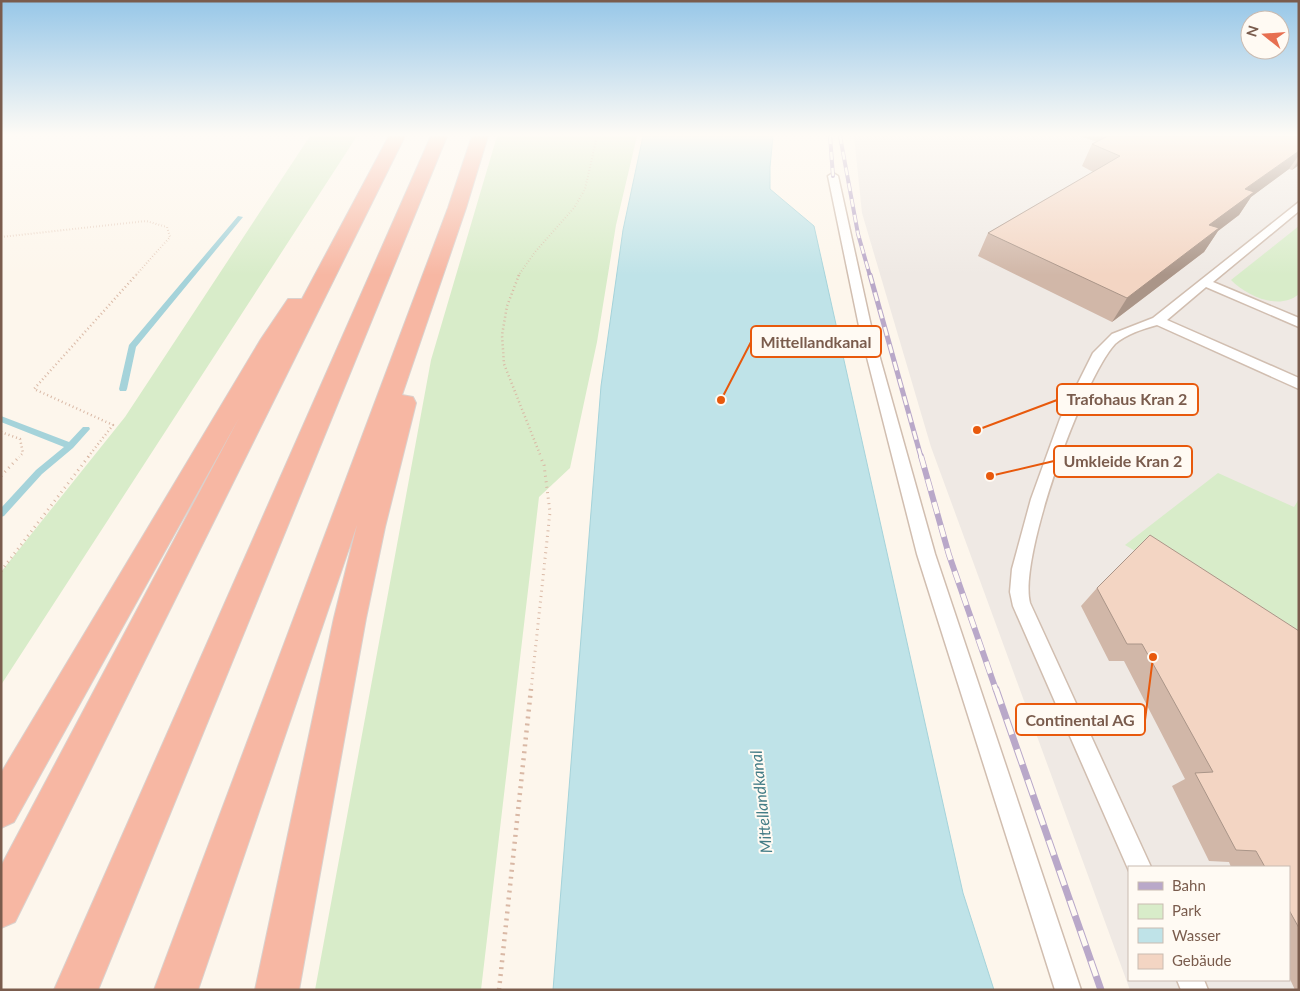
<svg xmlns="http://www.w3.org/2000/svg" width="1300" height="991" viewBox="0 0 1300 991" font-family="Lato,sans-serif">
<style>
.industrial{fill:#efe9e4;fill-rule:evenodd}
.green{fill:#d8ecc9}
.water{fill:#bfe3e8;stroke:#a5d3da}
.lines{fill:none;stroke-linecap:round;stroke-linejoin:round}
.stream{fill:#a5d3da;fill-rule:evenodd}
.lane-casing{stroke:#d1beb0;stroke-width:3}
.highway-casing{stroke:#dad1cd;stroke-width:2}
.path-far3{stroke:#d9b8a5;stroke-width:2;stroke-dasharray:0.5 2.5;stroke-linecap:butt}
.path-far2{stroke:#d9b8a5;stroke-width:2.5;stroke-dasharray:1 3;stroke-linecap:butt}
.path-far1{stroke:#d9b8a5;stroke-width:3;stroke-dasharray:1 4.5;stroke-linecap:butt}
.path{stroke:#d9b8a5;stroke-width:4.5;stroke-dasharray:2 5;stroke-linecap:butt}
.lane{fill:#fff;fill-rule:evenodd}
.highway{fill:#f7b7a3;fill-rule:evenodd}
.rail-far3-casing{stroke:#b9a8c9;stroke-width:4}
.rail-far2-casing{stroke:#b9a8c9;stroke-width:5}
.rail-far1-casing{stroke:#b9a8c9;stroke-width:6}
.rail-casing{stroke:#b9a8c9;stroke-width:7}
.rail-far3{stroke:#fffaf3;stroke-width:2.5;stroke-dasharray:8;stroke-linecap:butt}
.rail-far2{stroke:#fffaf3;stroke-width:3;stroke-dasharray:9;stroke-linecap:butt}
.rail-far1{stroke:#fffaf3;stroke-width:4.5;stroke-dasharray:12;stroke-linecap:butt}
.rail{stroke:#fffaf3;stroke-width:5;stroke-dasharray:16;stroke-linecap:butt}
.wall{fill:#d1b7a8}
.shaded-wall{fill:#aa9588}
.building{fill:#f3d5c3;stroke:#aa9588}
.labels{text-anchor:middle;stroke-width:4;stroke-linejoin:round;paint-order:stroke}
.water-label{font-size:16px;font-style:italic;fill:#437c86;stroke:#fffaf3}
.leader{fill:none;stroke:#e8590c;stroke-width:2}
.callout-dot{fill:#e8590c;stroke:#fffaf3;stroke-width:2}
.callout{fill:#fffaf3;stroke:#e8590c;stroke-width:2}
.callout-label{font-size:16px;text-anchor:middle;font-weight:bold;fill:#7a5c4d}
</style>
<rect width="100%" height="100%" fill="#fdf6ec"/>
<path class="industrial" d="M 854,136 L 1299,136 L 1299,990 L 1130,990 L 931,447 L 862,213 ZM 1129,867 L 1289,867 L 1289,980 L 1129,980 Z"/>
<g class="green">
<path d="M 310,136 L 357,136 L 1,685 L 1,572 L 125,417 Z"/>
<path d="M 497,136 L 637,136 L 616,225 L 597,342 L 570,468 L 539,497 L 481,990 L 315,990 L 431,360 Z"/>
<path d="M 1299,226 L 1299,294 C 1279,311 1247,296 1231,280 Z"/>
<path d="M 1218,473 L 1294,507 L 1299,499 L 1299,647 L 1125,545 Z"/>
</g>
<path class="water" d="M 643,136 L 773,136 L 770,167 L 770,189 L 814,226 L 963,893 L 994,990 L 553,990 L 601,386 L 623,230 Z"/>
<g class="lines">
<g class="stream">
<path d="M 238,216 L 243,217 L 136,347 L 127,389 L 126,391 L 120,391 L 119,389 L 129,345 Z"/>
<path d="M 1,416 L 69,442 L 83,427 L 89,427 L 90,429 L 73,448 L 42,474 L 4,516 L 1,517 L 1,508 L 36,470 L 64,447 L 1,422 Z"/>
</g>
<defs>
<g id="lane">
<path d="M 833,173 L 838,176 L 871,326 L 935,554 L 1081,990 L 1055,990 L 917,554 L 859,326 L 828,176 Z"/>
<path d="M 1299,202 L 1299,211 L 1213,282 L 1299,318 L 1299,327 L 1206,287 L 1167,320 L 1299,378 L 1299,389 L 1157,325 C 1143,329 1126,334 1115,344 C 1083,379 1018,558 1030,603 L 1151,867 L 1129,867 L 1129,871 L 1013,606 L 1010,592 L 1012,569 L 1031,499 L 1060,419 L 1093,353 L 1112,334 L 1153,318 Z"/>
<path d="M 1177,980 L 1204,980 L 1208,990 L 1181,990 Z"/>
</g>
<g id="highway">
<path d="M 389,136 L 405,136 L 15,922 L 1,928 L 1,866 L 239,418 L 14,822 L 1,828 L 1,773 L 261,339 L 288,299 L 302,299 Z"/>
<path d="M 431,136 L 447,136 L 98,990 L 54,990 Z"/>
<path d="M 472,136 L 488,136 L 466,208 L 402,395 L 413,397 L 416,403 L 385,527 L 366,618 L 299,990 L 255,990 L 334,618 L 357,525 L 198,990 L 154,990 L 448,208 Z"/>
</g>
</defs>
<use href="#lane" class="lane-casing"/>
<use href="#highway" class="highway-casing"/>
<g class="path-far3">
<path d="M 1,237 L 146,221 L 167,227 L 170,237 L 135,276"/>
<path d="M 518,276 L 535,252 L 574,208 L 585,189 L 597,136"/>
</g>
<g class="path-far2">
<path d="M 519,275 L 507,306 L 502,335 L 504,364 L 541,457"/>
<path d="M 1,432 L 20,439 L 23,453 L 19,457"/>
<path d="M 88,457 L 113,425 L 34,389 L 136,275"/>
</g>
<g class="path-far1">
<path d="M 1,476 L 20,456"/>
<path d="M 1,571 L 89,456"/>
<path d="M 531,690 L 550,512 L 544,465 L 540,456"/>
</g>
<path class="path" d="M 499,990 L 531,689"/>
<use href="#lane" class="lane"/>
<use href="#highway" class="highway"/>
<defs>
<g id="rail-far3">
<path d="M 830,136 L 833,176"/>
<path d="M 840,136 L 858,234 L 870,276"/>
</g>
<path id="rail-far2" d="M 870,275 L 921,457"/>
<path id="rail-far1" d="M 921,456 L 949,555 L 996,690"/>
<path id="rail" d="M 996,689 L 1101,990"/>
</defs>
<use href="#rail-far3" class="rail-far3-casing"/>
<use href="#rail-far2" class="rail-far2-casing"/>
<use href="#rail-far1" class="rail-far1-casing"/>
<use href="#rail" class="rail-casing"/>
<use href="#rail-far3" class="rail-far3"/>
<use href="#rail-far2" class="rail-far2"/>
<use href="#rail-far1" class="rail-far1"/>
<use href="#rail" class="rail"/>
</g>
<g class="wall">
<path d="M 1080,136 L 1299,136 L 1299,165 L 1292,170 L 1289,169 L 1251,197 L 1239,215 L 1218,231 L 1204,252 L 1112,322 L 978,256 L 988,233 L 1093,172 L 1082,166 L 1092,144 L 1097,142 Z"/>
<path d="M 1097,588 L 1299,631 L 1299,990 L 1295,990 L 1289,977 L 1289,867 L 1231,867 L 1229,862 L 1209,861 L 1172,786 L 1185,779 L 1124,661 L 1109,661 L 1081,606 Z"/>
</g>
<g class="shaded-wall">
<path d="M 1299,151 L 1299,155 L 1289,169 L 1251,197 L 1239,215 L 1218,231 L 1204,252 L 1112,322 L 1127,298 L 1209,225 L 1245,189 Z"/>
<path d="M 1299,160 L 1299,165 L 1292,170 Z"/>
</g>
<g class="building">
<path d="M 1108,136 L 1299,136 L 1299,151 L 1245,189 L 1254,192 L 1209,225 L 1219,228 L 1127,298 L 988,233 L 1120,156 L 1092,144 Z"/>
<path d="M 1150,535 L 1299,631 L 1299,928 L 1289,910 L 1289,867 L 1265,867 L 1256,851 L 1236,850 L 1195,773 L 1213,772 L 1142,644 L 1127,644 L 1097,588 Z"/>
</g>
<linearGradient id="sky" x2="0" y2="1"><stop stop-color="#97c7e8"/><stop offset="0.49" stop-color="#fefbf6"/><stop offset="1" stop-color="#fefbf6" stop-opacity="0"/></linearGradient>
<rect width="1300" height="275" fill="url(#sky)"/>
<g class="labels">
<g class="water-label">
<text transform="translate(761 802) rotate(-96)" y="6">Mittellandkanal</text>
</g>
</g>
<path class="leader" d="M721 400L751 342M977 430L1057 400M990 476L1054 461M1153 657L1145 720"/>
<g class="callout-dot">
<circle cx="721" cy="400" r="5"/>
<circle cx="977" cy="430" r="5"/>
<circle cx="990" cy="476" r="5"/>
<circle cx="1153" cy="657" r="5"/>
</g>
<g class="callout">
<rect x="751" y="326" width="130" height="31" rx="5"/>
<rect x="1057" y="384" width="141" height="31" rx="5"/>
<rect x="1054" y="446" width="138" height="31" rx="5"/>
<rect x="1016" y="704" width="129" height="31" rx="5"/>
</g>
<g class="callout-label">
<text x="816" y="348">Mittellandkanal</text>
<text x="1127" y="405">Trafohaus Kran 2</text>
<text x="1123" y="467">Umkleide Kran 2</text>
<text x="1080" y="726">Continental AG</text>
</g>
<rect width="1300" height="991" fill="none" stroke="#7a5c4d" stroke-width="5"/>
<rect x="1128" y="866" width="162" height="115" fill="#fffaf3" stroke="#cabbb1"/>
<rect x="1138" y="882" width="25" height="8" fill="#b9a8c9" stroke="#cabbb1"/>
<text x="1172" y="891" font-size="15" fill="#7a5c4d">Bahn</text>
<rect x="1138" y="904" width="25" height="15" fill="#d8ecc9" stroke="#cabbb1"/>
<text x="1172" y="916" font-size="15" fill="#7a5c4d">Park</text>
<rect x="1138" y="928" width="25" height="15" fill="#bfe3e8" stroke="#cabbb1"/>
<text x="1172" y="941" font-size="15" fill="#7a5c4d">Wasser</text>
<rect x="1138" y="954" width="25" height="15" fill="#f3d5c3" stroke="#cabbb1"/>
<text x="1172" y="966" font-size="15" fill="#7a5c4d">Gebäude</text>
<g transform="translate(1265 35) rotate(287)"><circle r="24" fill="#fffaf3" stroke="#cabbb1"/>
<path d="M0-4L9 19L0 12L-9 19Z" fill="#e76f51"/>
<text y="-8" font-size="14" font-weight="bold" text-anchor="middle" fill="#7a5c4d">N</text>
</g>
</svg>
